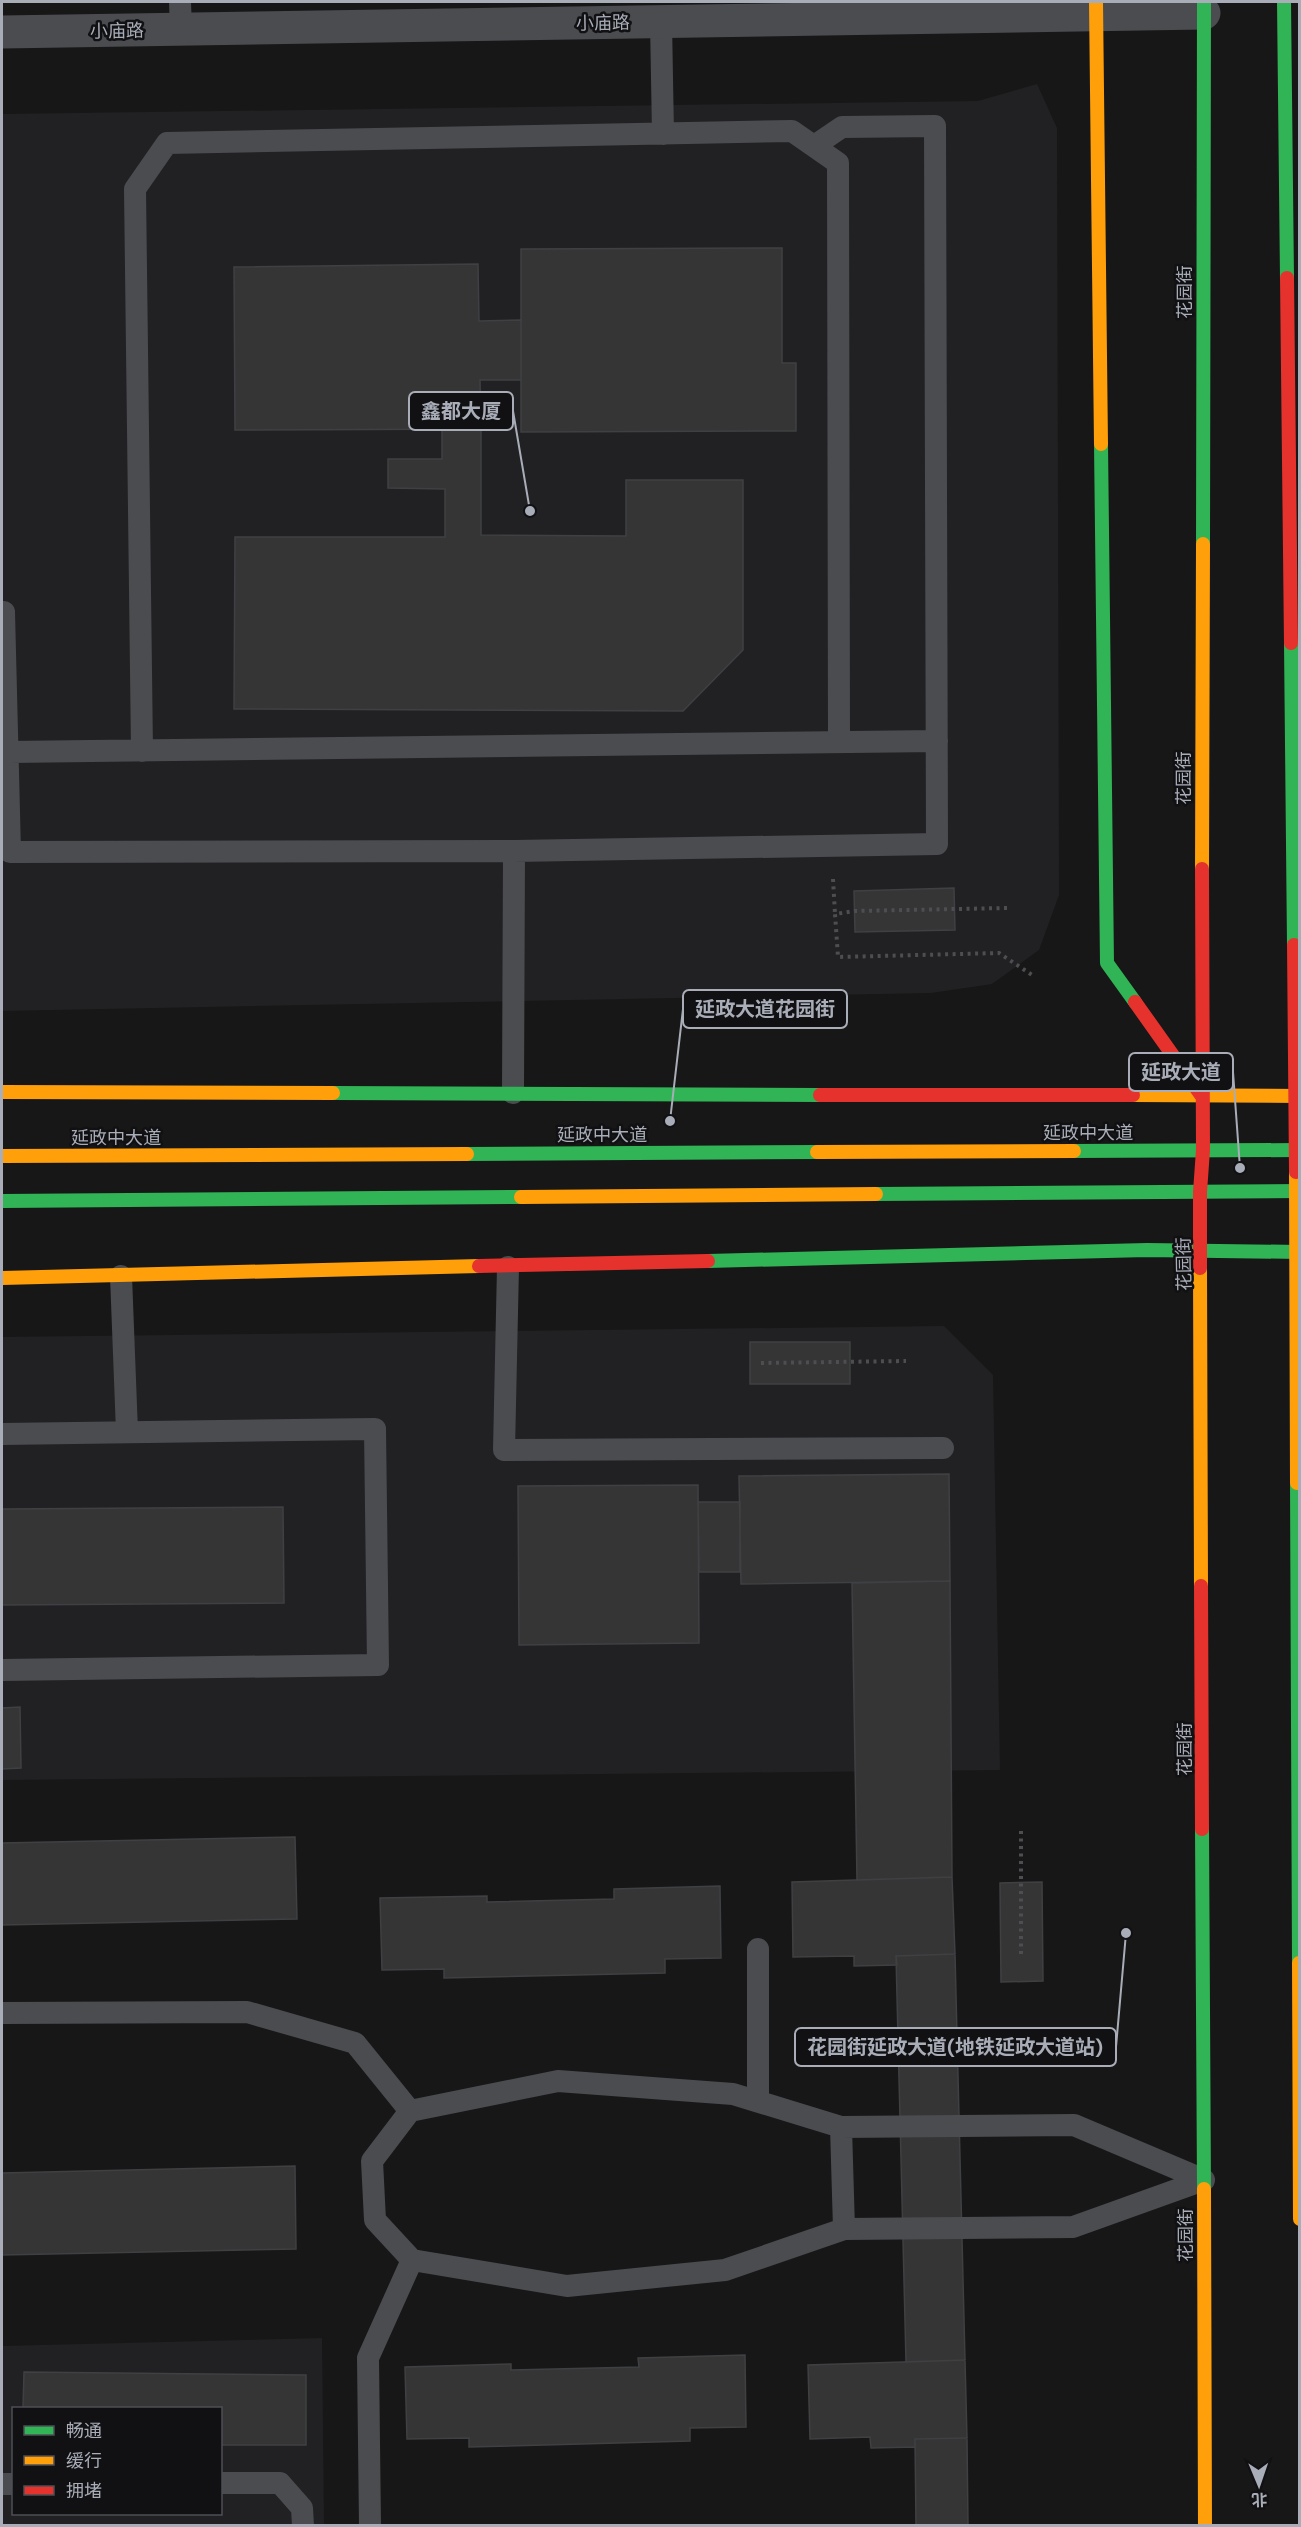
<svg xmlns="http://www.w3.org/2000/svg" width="1301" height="2527" font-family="'DM Sans','Noto Sans SC',sans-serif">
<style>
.built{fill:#212123;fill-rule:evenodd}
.building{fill:#353536;stroke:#3f4043;stroke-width:1.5}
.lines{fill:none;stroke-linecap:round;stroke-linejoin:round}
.path{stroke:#4d4e52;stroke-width:4;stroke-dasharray:3 4.5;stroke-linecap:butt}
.lane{stroke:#4b4c50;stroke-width:22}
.street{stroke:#4b4c50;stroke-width:33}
.fast{stroke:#30b455;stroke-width:14}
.slow{stroke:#ff9f0a;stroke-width:14}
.jam{stroke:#e5322d;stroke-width:14}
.labels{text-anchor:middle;stroke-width:5;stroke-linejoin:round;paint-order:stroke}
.street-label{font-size:18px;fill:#a8adb8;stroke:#111113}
.leader{fill:none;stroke:#a8adb8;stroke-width:2}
.callout-dot{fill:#a8adb8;stroke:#111113;stroke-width:2}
.callout{fill:#111113;stroke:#a8adb8;stroke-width:2}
.callout-label{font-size:20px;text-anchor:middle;font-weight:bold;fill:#a8adb8}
</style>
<rect width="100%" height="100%" fill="#171717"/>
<path class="built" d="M1037,84L1057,128L1059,895L1039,950L992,984L931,993L2,1011V114L978,101Z
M944,1326L993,1375L1000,1770L2,1780V1337Z
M322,2338L324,2525H2V2346ZM14,2408H220V2514H14Z"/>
<path class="building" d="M782,248V363H796V431L521,432V249Z
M478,264L479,321L521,320V380H480L481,429L235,430L234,267Z
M442,429H481V535L626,536V480H743V650L683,711L234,709L235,537H445V489L388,488V459H442Z
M954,888L955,930L855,932L854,891Z
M750,1342H850V1384H750Z
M949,1474L950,1581L741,1584L739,1476Z
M698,1485L699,1643L519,1645L518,1486Z
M698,1502H740V1572H699Z
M283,1507L284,1603L2,1605V1509Z
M950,1581L952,1877L857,1880L852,1583Z
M20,1707L21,1768L2,1769V1708Z
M295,1837L297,1919L2,1925V1843Z
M952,1877L955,1954L896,1956L897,1965L854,1966V1956L793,1957L792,1882Z
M1042,1882L1043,1981L1001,1982L1000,1883Z
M720,1886L721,1958L665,1959V1973L444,1978V1969L382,1970L380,1898L487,1896V1902L614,1899V1889Z
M955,1954L965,2360L906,2362L896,1956Z
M295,2166L296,2249L2,2255V2173Z
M745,2355L746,2427L690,2428V2441L469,2447V2438L407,2439L405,2367L511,2364V2370L639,2367L638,2358Z
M965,2360L967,2438L915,2439V2447L871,2448L870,2437L810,2439L808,2365Z
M24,2372L306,2375V2445H220V2408H23Z
M967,2438L968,2526H916L915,2439Z"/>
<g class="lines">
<path class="path" d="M833,879L835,914
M1007,908L855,911L835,914L838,957L999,953L1032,975
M761,1363L906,1361
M1021,1831V1957"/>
<path class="lane" d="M180,2L181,30
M661,22L663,134
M4,612L10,852L514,851L937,844L935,126L842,127L814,146
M142,751L135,189L167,143L792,131L838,163L839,742
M9,752L937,741
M513,1093L514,851
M508,1267L504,1450L943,1448
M121,1276L127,1432
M2,1434L375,1429L378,1665L2,1670
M758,1949V2101
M2,2013L247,2012L355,2043L410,2111
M841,2127L1074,2125L1204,2180
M844,2229L841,2127L733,2094L558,2081L410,2111L372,2161L375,2220L412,2260L567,2286L725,2270L844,2229L1073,2227L1204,2180
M220,2483H280L302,2508L303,2526
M2,2484H14
M370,2526L368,2358L412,2260"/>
<path class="street" d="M2,32L1204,13"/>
<path class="fast" d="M1284,2L1287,278
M1101,444L1107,963L1135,1002
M1203,544L1204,2
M1291,643L1294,945
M333,1093L820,1095
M1074,1151L1300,1150
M467,1154L817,1152
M876,1194L1300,1191
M2,1201L521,1197
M708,1261L1147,1250L1300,1252
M1297,1483L1299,1963
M1202,1829L1204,2189"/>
<path class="slow" d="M1096,2L1101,444
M1202,869L1203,544
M2,1092L333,1093
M1133,1095L1300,1096
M817,1152L1074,1151
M2,1156L467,1154
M1296,1172L1297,1483
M521,1197L876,1194
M1200,1268L1201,1586
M2,1278L479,1266
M1299,1963L1300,2219
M1204,2189L1205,2526"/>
<path class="jam" d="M1287,278L1291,643
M1294,945L1296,1172
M1135,1002L1201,1095
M820,1095H1133
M479,1266L708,1261
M1200,1268V1192L1203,1150L1202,869
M1201,1586L1202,1829"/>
</g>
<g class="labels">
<g class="street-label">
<text transform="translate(603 23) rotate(-1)" y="6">小庙路</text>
<text transform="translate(117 31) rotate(-1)" y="6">小庙路</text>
<text transform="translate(1185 292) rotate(-90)" y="6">花园街</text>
<text transform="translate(1184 778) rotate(-90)" y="6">花园街</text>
<text x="1088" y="1139">延政中大道</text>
<text x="602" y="1141">延政中大道</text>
<text x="116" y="1144">延政中大道</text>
<text transform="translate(1184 1264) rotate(-91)" y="6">花园街</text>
<text transform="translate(1185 1749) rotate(-90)" y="6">花园街</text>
<text transform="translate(1186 2235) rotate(-90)" y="6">花园街</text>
</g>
</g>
<path class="leader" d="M530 511L513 411M670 1121L683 1009M1240 1168L1233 1072M1126 1933L1116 2047"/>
<g class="callout-dot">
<circle cx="530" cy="511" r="6"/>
<circle cx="670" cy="1121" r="6"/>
<circle cx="1240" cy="1168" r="6"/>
<circle cx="1126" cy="1933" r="6"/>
</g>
<g class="callout">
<rect x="409" y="392" width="104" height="38" rx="6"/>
<rect x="683" y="990" width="164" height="38" rx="6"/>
<rect x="1129" y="1053" width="104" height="38" rx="6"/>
<rect x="795" y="2028" width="321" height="38" rx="6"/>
</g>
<g class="callout-label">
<text x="461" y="418">鑫都大厦</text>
<text x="765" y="1016">延政大道花园街</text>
<text x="1181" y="1079">延政大道</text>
<text x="955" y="2054">花园街延政大道(地铁延政大道站)</text>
</g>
<rect width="1301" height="2527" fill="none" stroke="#a8adb8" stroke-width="6"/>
<rect x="12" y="2407" width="210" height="108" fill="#111113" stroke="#4d4f55" stroke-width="1.5"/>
<rect x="24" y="2426" width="30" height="9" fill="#30b455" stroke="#4d4f55" stroke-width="1.5"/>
<text x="66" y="2437" font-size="18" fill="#a8adb8">畅通</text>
<rect x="24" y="2456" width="30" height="9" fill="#ff9f0a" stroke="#4d4f55" stroke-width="1.5"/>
<text x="66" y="2467" font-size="18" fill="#a8adb8">缓行</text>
<rect x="24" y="2486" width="30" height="9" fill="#e5322d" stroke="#4d4f55" stroke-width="1.5"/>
<text x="66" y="2497" font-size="18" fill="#a8adb8">拥堵</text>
<g transform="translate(1259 2485) rotate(178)" stroke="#111113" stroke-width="4.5" paint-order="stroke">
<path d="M0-4.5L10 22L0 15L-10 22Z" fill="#a8adb8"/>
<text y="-9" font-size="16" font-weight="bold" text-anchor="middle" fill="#a8adb8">北</text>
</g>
</svg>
